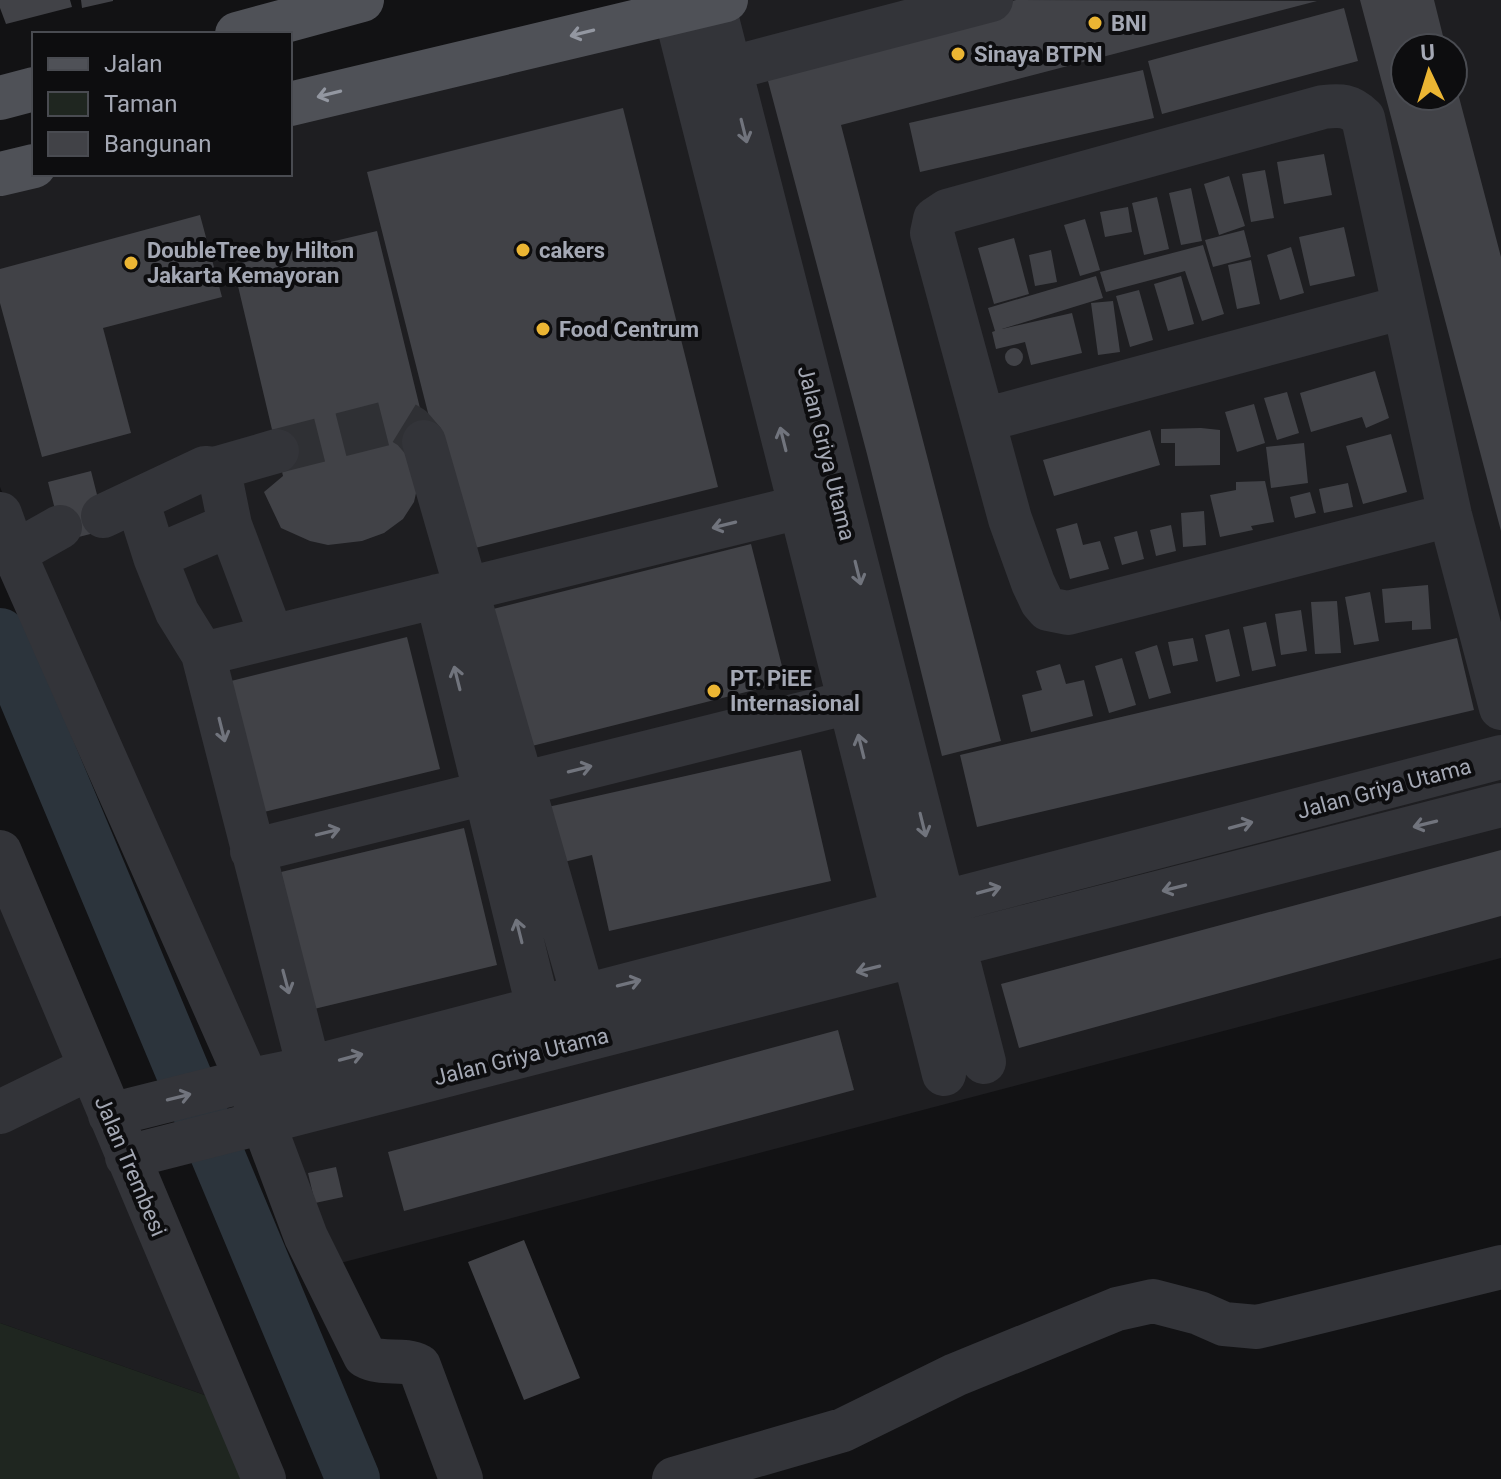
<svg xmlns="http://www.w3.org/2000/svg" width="1501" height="1479" font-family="Roboto,sans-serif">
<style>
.built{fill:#1e1e21;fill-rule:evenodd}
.green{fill:#1f2620}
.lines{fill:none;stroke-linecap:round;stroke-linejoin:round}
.river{stroke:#2c343c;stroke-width:54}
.building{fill:#414247}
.minor-tunnel{stroke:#2f3034;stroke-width:44;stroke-dasharray:44 22;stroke-linecap:butt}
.minor{stroke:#333439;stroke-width:44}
.major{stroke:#4f5157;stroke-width:44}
.oneway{stroke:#9397a1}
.oneway2{stroke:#71747d}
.poi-dot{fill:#ebb533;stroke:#0d0d0f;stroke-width:3}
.labels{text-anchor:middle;stroke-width:8;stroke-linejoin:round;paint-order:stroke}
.poi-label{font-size:22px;font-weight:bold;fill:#a4a8b4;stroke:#0d0d0f;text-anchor:start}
.street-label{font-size:22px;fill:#a4a8b4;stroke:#0d0d0f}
</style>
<rect width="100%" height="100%" fill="#121214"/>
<path class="built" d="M727,0H1501V958L306,1272L212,997L0,487V174H290V104ZM1405,48H1453V96H1405Z
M0,845L233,1405L0,1323Z"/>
<path class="green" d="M0,1323L233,1405L264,1479H0Z"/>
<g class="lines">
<path class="river" d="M0,635L353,1479"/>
</g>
<path class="building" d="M0,0H70L72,7L6,24L0,8Z
M81,0H113V1L82,8Z
M1016,0L1317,1L841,125L1001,741L942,756L867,454L764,66Z
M1360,0H1434L1446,48H1405V96H1453L1454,78L1501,257V531Z
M1344,8L1358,61L1162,114L1148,61Z
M1143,70L1154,118L920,172L909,123Z
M623,108L718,487L463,551L367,172Z
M1324,154L1332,195L1284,204L1277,162Z
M1265,170L1274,218L1251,222L1242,174Z
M1229,176L1245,226L1219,235L1204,184Z
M1191,188L1202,241L1181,245L1169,193Z
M1157,197L1169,249L1144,255L1132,203Z
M1128,207L1132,232L1105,237L1100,212Z
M200,215L222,297L103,328L131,433L42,457L0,303V269Z
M1085,219L1100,270L1080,276L1064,225Z
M1344,227L1355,276L1310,286L1299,237Z
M1244,230L1251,257L1213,267L1205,240Z
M377,231L428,441L414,502L403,519L384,533L362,541L328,545L310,541L281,528L264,492L283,476L233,265Z
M1014,238L1029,294L994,304L978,248Z
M1203,245L1224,314L1202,321L1185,271L1106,292L1100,272Z
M1291,247L1304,293L1280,300L1267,255Z
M1051,250L1057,282L1035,286L1029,255Z
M1251,260L1260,304L1237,309L1228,265Z
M1096,276L1103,298L1002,329L1072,313L1082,353L1031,365L1025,342L996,349L992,332L995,331L988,308Z
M1181,276L1194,324L1168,331L1154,284Z
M1139,290L1153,340L1130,347L1116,296Z
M1113,301L1120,352L1098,355L1091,303Z
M1005 357a9 9 0 1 1 18 0a9 9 0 1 1-18 0Z
M1375,371L1389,418L1366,428L1362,417L1311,432L1300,393Z
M1287,392L1299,433L1277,440L1264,398Z
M1254,404L1265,443L1237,452L1225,412Z
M1201,428L1220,430V465L1175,466V443H1161V429Z
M1150,430L1160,465L1054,496L1043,460Z
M1391,434L1407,492L1363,504L1346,446Z
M1304,443L1308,483L1271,488L1266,447Z
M91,471L106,530L63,541L48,482Z
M1265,481L1274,522L1251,526L1253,530L1220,537L1210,495L1236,490V482Z
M1348,483L1353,507L1324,513L1319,489Z
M1310,492L1316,513L1295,518L1290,497Z
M1204,511L1206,545L1183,547L1181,513Z
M1077,523L1083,545L1100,541L1109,569L1070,579L1056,529Z
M1171,525L1176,551L1156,556L1150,530Z
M1137,531L1144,559L1122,565L1114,537Z
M751,544L786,682L524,748L489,610Z
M1428,585L1431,629L1412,630V621L1385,623L1382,589Z
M1370,592L1379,641L1354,645L1345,597Z
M1337,601L1341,653L1315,654L1311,602Z
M1301,610L1307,651L1281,655L1275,614Z
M1266,622L1276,666L1252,671L1243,627Z
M1229,629L1240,676L1216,682L1205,635Z
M407,637L440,769L264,812L231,681Z
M1193,638L1198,661L1173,666L1168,642Z
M1457,638L1474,710L977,827L960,755Z
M1157,645L1171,693L1149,699L1135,652Z
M1122,658L1136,705L1109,713L1095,666Z
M1060,664L1066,684L1084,680L1093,716L1031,732L1022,695L1042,690L1036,671Z
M801,750L831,881L609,931L592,855L552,865L539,809Z
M464,828L497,965L314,1009L281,872Z
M1501,850V916L1019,1048L1001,984Z
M838,1030L854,1090L404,1211L388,1152Z
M336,1167L343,1197L315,1203L308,1173Z
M524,1240L580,1378L524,1400L468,1262Z"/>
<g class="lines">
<path class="minor-tunnel" d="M277,451L399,420L412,428L424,442"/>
<path class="minor" d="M713,3L984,1062
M675,11L944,1074
M728,69L991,0
M984,420L1404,307
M424,442L583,995
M215,469L277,451
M137,500L155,557L177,612L203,654L309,1068
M0,514L14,553L248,1082L306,1237L365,1356C383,1366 402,1357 419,1366L461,1479
M1450,515L1068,613L1048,609L1042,602L1033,583L1010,519L932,233L935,219L947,211L1323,107C1341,105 1350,105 1363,118L1450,515L1501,708
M103,516L205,468L215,469L220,476L230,525L272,637
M14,553L60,527
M155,557L230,525
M437,596L538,1007
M203,654L800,507
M252,851L850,702
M0,852L264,1479
M0,1112L90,1068
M110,1115L233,1084L309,1068L1501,757
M127,1157L1501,805
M674,1479L843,1430L955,1375L1117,1309L1153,1301L1199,1313L1224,1324L1257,1327L1501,1267"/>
<path class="major" d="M237,34L362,0
M0,98L34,89
M290,104L726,0
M0,174L34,166"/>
</g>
<defs><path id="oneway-shaft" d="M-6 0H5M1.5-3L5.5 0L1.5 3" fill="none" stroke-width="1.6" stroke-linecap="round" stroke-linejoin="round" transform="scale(2)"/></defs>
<g class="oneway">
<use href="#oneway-shaft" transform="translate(582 33) rotate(166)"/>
<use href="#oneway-shaft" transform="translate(329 94) rotate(166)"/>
</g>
<g class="oneway2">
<use href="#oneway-shaft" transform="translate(744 131) rotate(76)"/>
<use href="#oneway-shaft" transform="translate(783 439) rotate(-104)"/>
<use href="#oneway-shaft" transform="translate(724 525) rotate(166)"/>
<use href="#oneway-shaft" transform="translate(858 573) rotate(76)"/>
<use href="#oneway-shaft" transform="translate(457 678) rotate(-104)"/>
<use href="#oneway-shaft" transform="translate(222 730) rotate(76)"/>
<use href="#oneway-shaft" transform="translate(861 746) rotate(-104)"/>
<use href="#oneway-shaft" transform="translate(580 769) rotate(-14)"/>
<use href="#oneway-shaft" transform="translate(1425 824) rotate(166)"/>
<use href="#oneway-shaft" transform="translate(923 825) rotate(76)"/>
<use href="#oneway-shaft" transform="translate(1241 825) rotate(-15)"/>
<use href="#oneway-shaft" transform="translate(328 832) rotate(-14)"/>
<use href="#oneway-shaft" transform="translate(1174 888) rotate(166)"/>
<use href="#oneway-shaft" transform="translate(989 890) rotate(-15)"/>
<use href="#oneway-shaft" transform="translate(519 931) rotate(-104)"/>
<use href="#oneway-shaft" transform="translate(868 969) rotate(166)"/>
<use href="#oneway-shaft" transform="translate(286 982) rotate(75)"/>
<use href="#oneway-shaft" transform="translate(629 983) rotate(-14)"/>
<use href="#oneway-shaft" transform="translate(351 1057) rotate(-15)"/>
<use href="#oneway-shaft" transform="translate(179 1097) rotate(-14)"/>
</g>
<g class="poi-dot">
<circle cx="1095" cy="23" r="8"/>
<circle cx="958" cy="54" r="8"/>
<circle cx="523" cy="250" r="8"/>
<circle cx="131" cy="263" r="8"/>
<circle cx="543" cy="329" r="8"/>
<circle cx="714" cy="691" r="8"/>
</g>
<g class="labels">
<g class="poi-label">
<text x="1111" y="31">BNI</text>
<text x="974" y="62">Sinaya BTPN</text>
<text x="147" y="258">DoubleTree by Hilton<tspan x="147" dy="25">Jakarta Kemayoran</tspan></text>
<text x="539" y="258">cakers</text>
<text x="559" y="337">Food Centrum</text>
<text x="730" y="686">PT. PiEE<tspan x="730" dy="25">Internasional</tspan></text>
</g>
<g class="street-label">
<text transform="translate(827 453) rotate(76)" y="8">Jalan Griya Utama</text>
<text transform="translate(1384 788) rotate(-15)" y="8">Jalan Griya Utama</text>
<text transform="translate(521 1056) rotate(-14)" y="8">Jalan Griya Utama</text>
<text transform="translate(131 1166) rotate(67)" y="8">Jalan Trembesi</text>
</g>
</g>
<rect x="32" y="32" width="260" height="144" fill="#0d0d0f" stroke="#494b51" stroke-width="2"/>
<rect x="48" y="58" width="40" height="12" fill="#4f5157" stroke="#494b51" stroke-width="2"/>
<text x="104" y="72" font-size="24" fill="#a4a8b4">Jalan</text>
<rect x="48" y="92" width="40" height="24" fill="#1f2620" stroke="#494b51" stroke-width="2"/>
<text x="104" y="112" font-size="24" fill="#a4a8b4">Taman</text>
<rect x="48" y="132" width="40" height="24" fill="#414247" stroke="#494b51" stroke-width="2"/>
<text x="104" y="152" font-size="24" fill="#a4a8b4">Bangunan</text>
<g transform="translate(1429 72) rotate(356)"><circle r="38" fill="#0d0d0f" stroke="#494b51" stroke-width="2"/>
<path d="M0-6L14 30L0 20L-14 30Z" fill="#ebb533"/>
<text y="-12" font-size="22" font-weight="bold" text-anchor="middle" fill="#a4a8b4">U</text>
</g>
</svg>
